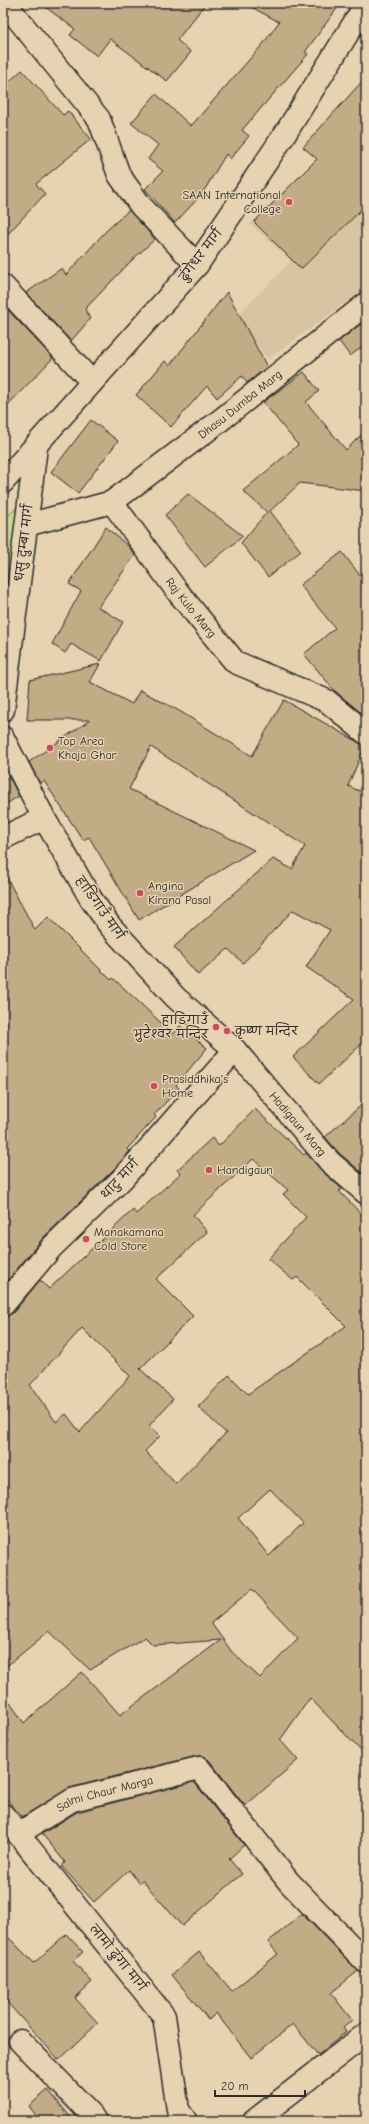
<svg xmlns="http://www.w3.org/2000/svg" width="369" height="2124" font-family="'Comic Neue','Playpen Sans Deva',sans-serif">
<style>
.built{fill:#d8c4a2}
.green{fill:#c4dd94;stroke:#788460}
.building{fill:#c2ac86;stroke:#2b2b2b;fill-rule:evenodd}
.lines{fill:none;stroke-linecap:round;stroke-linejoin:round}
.minor-casing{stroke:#2b2b2b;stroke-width:25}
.major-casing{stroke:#2b2b2b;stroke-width:25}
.minor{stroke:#e7d2b1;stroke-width:22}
.major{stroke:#e7d2b1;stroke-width:22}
.poi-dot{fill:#d1495b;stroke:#e7d2b1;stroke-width:1.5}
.labels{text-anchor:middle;stroke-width:3;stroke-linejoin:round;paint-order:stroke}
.poi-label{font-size:12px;fill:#2b2b2b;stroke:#e7d2b1;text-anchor:start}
.street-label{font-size:12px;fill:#2b2b2b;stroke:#e7d2b1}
</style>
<rect width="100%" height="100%" fill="#e7d2b1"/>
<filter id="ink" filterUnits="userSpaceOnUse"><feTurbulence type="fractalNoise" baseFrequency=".025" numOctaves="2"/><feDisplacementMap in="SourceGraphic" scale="8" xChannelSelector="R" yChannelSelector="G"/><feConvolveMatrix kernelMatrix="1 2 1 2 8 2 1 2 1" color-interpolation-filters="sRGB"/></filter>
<g filter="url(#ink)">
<path class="built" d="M316,160L366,211V288L268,359L234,319L291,261L250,224Z"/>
<path class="green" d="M20,505L3,606V520Z"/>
<path class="building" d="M40,3H206L177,40L191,52L167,81L110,39L97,56L70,35L75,29Z
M244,3H341L305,52L308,54L242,130L249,136L230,159L226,154L202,194L175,223L145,189L163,171L148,159L158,145L131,123L156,94L191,126L263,44L279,22Z
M22,70L63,115L68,111L91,139L36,184L45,194L3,239V87Z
M366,77V205L301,269L254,222L317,159L303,147Z
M129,210L155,239L131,261L85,309L90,319L71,341L26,293L62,268L66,275L105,232Z
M227,292L267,367L247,383L242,376L217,398L207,386L171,427L136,395L165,361L170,365Z
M5,307L53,358L3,410V309Z
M366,320V344L350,356L339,341Z
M304,372L319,391L306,402L346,450L366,430V491L300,483L270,511L301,551L268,577L241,543L267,512L243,491L298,445L263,402Z
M91,420L118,441L78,493L51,472Z
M188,494L243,536L205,567L165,515Z
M106,527L129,547L135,555L98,607L123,622L101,661L71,644L65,653L52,644L81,591L69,584Z
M342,552L366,583V717L335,691L304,654L335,628L300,585Z
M100,664L90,682L132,704L140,690L181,712L252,756L284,700L365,746L348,786L366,794V1040L319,1084L293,1057L354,999L306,967L330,930L293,910L243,963L228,949L198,975L174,947L273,859L292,869L305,846L151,747L129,789L254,850L139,920L89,837L83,840L44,781L40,784L29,762L90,720H27L30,680Z
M9,777L19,796L3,806V781Z
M3,871L35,930L48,917L111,980L113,978L173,1034L180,1026L207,1048L176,1085L179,1088L154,1115L156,1117L127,1149L130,1151L113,1170L43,1238L3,1286Z
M366,1101V1176L339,1153L325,1137Z
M255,1109L304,1155L306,1153L322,1171L342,1189L339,1191L366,1219V1756L310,1698L280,1740L298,1760L245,1806L209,1760L203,1756H196L69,1788L22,1817L3,1795V1693L24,1723L82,1672L120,1715L221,1640L153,1645L145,1637L90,1670L49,1631L3,1669V1317L13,1313L40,1280L49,1289L133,1210L136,1214L181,1173L177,1170L212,1138L219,1146ZM253,1159L288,1190L283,1194L306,1217L268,1259L293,1280L297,1277L346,1326L248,1394L229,1375L198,1407L226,1433L176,1484L145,1451L160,1436L149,1426L173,1399L140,1369L193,1316L156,1279L207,1232L193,1215ZM82,1328L130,1376L80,1432L66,1414L56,1422L30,1385ZM270,1489L303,1523L269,1556L238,1518ZM252,1589L298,1638L260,1678L232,1652L211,1623Z
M194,1782L244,1845L229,1859L242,1874L182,1926L142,1880L139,1883L129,1870L94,1902L62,1867L65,1862L42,1834L77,1812Z
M302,1914L358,1971L331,1993L352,2020L343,2028L346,2032L318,2055L293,2024L251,2058L216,2013L209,2020L172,1975L199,1952L232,1991L278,1954L268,1942Z
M3,1932L34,1963L66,1934L83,1952L73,1961L92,1982L75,1998L98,2023L59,2060L3,1998Z
M48,2090L74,2121H40L29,2106Z"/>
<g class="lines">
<defs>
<g id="minor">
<path d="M5,3L99,119L119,175L141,206L197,265"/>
<path d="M3,286L92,382"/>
<path d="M3,482L197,265L285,134L366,4"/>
<path id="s1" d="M112,502L217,423L366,304"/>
<path id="s2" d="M27,525L112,502L177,591L235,662L327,701L366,733"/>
<path d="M3,710L36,447"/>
<path d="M3,838L44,818"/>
<path id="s3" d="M235,1050L330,1162L366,1193"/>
<path d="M3,1815L164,2016L178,2110L186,2121"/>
<path id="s4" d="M18,1834L72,1800L199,1768L289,1882L366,1962"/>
<path d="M20,2041L90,2113L95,2121"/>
<path d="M254,2121L366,2034"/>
</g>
<path id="major" d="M3,738L44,818L91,899L110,926L175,997L235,1050L123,1178L52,1247L3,1305"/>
</defs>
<use href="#minor" class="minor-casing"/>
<use href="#major" class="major-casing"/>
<use href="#minor" class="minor"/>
<use href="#major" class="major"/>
</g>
</g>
<g class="poi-dot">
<circle cx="289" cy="202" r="4"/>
<circle cx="50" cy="748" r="4"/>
<circle cx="140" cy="893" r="4"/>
<circle cx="216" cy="1027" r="4"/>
<circle cx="227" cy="1031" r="4"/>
<circle cx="154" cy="1086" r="4"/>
<circle cx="209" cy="1170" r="4"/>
<circle cx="86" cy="1239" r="4"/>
</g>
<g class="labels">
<g class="poi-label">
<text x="281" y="199" text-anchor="end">SAAN International<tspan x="281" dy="14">College</tspan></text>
<text x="58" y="745">Top Area<tspan x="58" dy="14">Khaja Ghar</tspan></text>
<text x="148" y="890">Angina<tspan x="148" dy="14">Kirana Pasal</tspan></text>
<text x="208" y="1024" text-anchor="end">हाडिगाउँ<tspan x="208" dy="14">भुटेश्वर मन्दिर</tspan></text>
<text x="235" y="1035">कृष्ण मन्दिर</text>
<text x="162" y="1083">Prasiddhika's<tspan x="162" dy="14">Home</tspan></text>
<text x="217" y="1174">Handigaun</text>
<text x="94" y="1236">Manakamana<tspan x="94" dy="14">Cold Store</tspan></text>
</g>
<g class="street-label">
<text transform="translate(201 255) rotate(-53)" y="4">ढुंगेधर मार्ग</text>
<text dy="4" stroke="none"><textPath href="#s1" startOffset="161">Dhasu Dumba Marg</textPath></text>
<text transform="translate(24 543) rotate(-83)" y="4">धसु दुम्बा मार्ग</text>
<text dy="4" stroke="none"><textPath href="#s2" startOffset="220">Raj Kulo Marg</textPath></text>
<text transform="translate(100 908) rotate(55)" y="4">हाडिगाउँ मार्ग</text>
<text dy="4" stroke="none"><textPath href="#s3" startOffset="97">Hadigaun Marg</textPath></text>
<text transform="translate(120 1179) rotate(-47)" y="4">थाटु मार्ग</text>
<text dy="4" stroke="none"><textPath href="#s4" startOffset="97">Salmi Chaur Marga</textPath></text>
<text transform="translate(118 1958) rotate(51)" y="4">लामो ढुंगा मार्ग</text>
</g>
</g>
<rect width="369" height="2124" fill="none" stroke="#e7d2b1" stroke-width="16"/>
<rect x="8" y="8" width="353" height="2108" fill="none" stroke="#2b2b2b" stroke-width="1.5" filter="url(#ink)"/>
<path d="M215 2090v6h90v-6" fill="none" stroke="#2b2b2b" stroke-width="2"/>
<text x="221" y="2090" font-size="12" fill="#2b2b2b" stroke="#e7d2b1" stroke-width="3" paint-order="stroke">20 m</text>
</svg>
